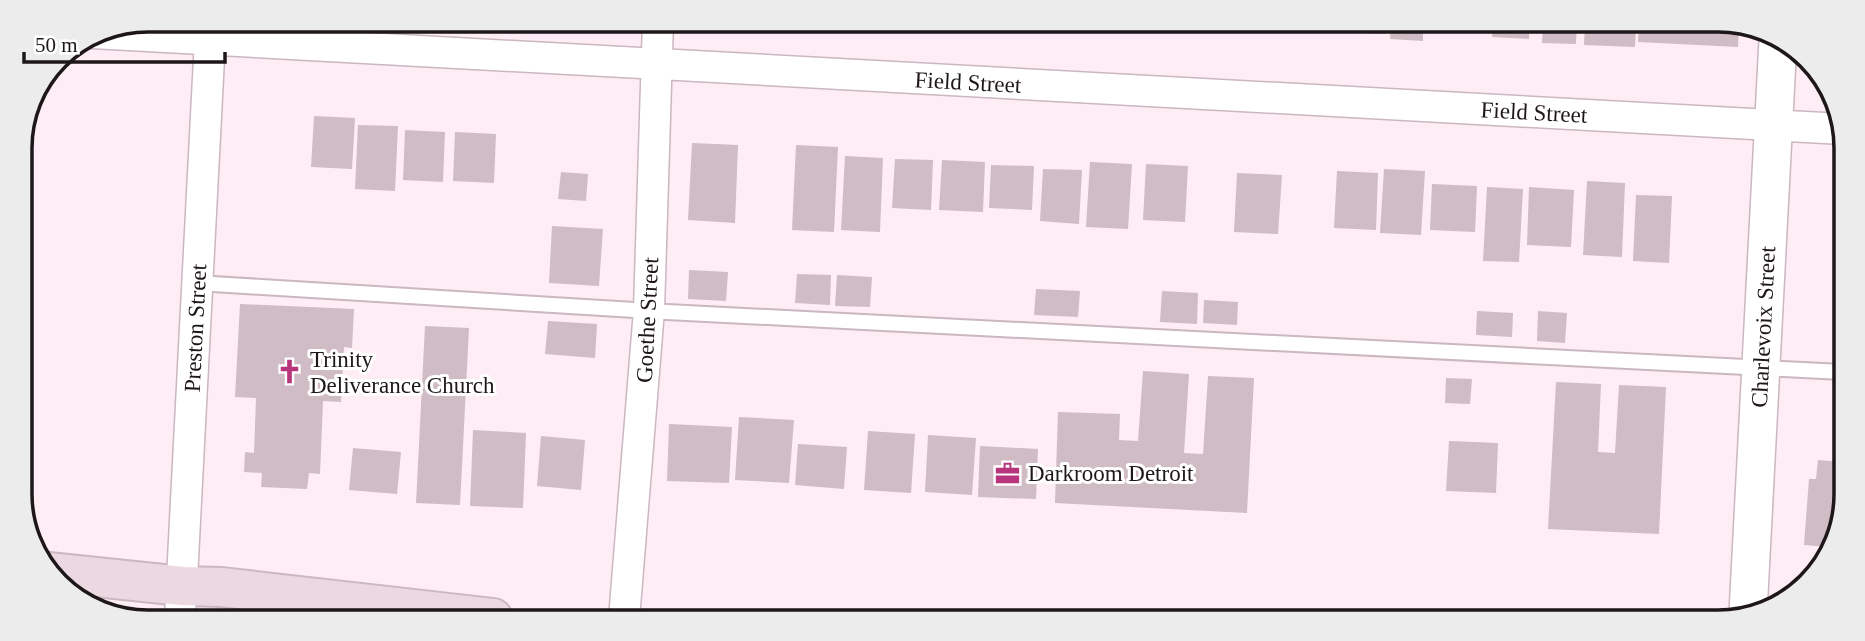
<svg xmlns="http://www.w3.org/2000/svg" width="1865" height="641" font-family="'Times New Roman',serif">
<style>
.building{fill:#cfbcc4}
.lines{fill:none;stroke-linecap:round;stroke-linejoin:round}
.service-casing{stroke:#cbb7bf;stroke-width:18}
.minor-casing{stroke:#cbb7bf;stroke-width:33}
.tertiary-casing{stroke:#cbb7bf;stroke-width:40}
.secondary-casing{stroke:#cbb7bf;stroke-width:42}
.service{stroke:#fff;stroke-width:14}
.minor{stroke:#fff;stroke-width:30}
.tertiary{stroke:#fff;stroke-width:37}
.secondary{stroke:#ecd8e1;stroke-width:38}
.labels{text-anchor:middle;stroke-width:6;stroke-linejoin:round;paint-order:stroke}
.street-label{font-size:23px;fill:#1e171a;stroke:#fff}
.poi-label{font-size:23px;fill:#1e171a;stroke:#fff;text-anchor:start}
.rim{fill:none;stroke:#1e171a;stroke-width:3.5}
</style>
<rect width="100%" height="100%" fill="#feedf4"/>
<path class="building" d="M1242,22H1275V30L1242,28Z
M1341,23H1386L1385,34L1341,32Z
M1391,23H1423V41L1390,39Z
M1493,23H1530L1529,39L1492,37Z
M1543,23H1577L1576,44L1542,43Z
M1585,23H1636L1635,47L1584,45Z
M1639,23L1739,24L1738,47L1638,42Z
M314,116L355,118L352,169L311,167Z
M358,125L398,126L395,191L355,189Z
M405,130L445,132L443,182L403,180Z
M455,132L496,134L494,183L453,181Z
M692,143L738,145L735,223L688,220Z
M796,145L838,147L834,232L792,230Z
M845,156L883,158L880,232L841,230Z
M895,159L933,160L931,210L892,208Z
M942,160L985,162L983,212L939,210Z
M1090,162L1132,164L1128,229L1086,227Z
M1146,164L1188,166L1185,222L1143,220Z
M991,165L1034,166L1032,210L989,208Z
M1043,169L1082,170L1079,224L1040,221Z
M1384,169L1425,171L1421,235L1380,233Z
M1337,171L1378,173L1376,230L1334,228Z
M561,172L588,174L586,201L558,199Z
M1237,173L1282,175L1278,234L1234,232Z
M1587,181L1625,183L1622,257L1583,255Z
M1432,184L1477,186L1475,232L1430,230Z
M1487,187L1523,189L1519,262L1483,261Z
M1529,187L1574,190L1571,247L1527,245Z
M1636,195L1672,196L1669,263L1633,261Z
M552,226L603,229L599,286L549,283Z
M689,270L728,272L726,301L688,299Z
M797,274L831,275L830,305L795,303Z
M837,275L872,277L870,307L835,306Z
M1036,289L1080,291L1078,317L1034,315Z
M1162,291L1198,293L1197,324L1160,322Z
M1204,300L1238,302L1237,325L1203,323Z
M240,304L354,309L352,348L344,347L341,402L323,401L320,474L309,473L307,489L261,487L262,473L244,472L245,452L254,453L256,398L235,397Z
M1477,311L1513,313L1512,337L1476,335Z
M1538,311L1567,313L1565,343L1537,341Z
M548,321L597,324L595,358L545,354Z
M425,326L469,328L460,505L416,503Z
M1143,371L1189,374L1184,453L1203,454L1208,376L1254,378L1247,513L1055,503L1058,412L1120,414L1119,440L1138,441Z
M1446,378L1472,379L1470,404L1445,403Z
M1556,382L1601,384L1598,452L1615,453L1619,385L1666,387L1659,534L1548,529Z
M739,417L794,420L789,483L735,480Z
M669,424L732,427L729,483L667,481Z
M473,430L526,433L523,508L470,506Z
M868,431L915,434L911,493L864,490Z
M928,435L976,438L972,495L925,492Z
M541,436L585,440L581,490L537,486Z
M1449,441L1498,443L1496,493L1446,491Z
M798,444L847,447L844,489L795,485Z
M980,446L1038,449L1036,499L978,497Z
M353,448L401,452L397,494L349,490Z
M1818,460L1842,462L1841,527L1828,547L1804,545L1809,479H1816Z"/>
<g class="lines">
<defs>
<path id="service" d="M197,283L667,312L1842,372"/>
<path id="minor" d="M92,33L1843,129
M180,617L210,39
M624,619L649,310L658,21"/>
<path id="tertiary" d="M1748,613L1778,40"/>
<path id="secondary" d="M48,572L182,586L221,587L493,618"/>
</defs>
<use href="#service" class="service-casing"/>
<use href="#minor" class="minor-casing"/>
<use href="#tertiary" class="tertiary-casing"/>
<use href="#secondary" class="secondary-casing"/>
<use href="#service" class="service"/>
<use href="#minor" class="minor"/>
<use href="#tertiary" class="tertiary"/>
<use href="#secondary" class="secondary"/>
</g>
<defs>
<symbol id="church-bare" viewBox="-9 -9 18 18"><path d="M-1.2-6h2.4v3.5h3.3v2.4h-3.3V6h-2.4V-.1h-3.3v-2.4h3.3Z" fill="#b7357d" stroke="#fff" stroke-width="2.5" paint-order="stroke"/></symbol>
<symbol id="office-bare" viewBox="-9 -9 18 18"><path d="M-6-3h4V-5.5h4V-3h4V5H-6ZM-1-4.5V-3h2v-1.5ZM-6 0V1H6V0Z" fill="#b7357d" stroke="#fff" stroke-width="2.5" paint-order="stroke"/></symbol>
</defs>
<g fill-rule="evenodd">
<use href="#church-bare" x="272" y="354" width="35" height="35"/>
<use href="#office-bare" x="990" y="456" width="35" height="35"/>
</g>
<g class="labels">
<g class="street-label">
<text transform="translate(968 82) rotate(3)" y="8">Field Street</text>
<text transform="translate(1534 112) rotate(3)" y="8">Field Street</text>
<text transform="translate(647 320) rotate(-87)" y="8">Goethe Street</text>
<text transform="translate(1763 327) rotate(-87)" y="8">Charlevoix Street</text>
<text transform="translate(195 328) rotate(-87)" y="8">Preston Street</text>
</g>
<g class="poi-label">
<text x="310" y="367">Trinity<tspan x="310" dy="26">Deliverance Church</tspan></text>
<text x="1028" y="481">Darkroom Detroit</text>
</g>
</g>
<path d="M0 0H1865V641H0ZM148 32H1718A116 116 0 0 1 1834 148V494A116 116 0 0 1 1718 610H148A116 116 0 0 1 32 494V148A116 116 0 0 1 148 32Z" fill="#edeced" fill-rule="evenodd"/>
<path class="rim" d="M148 32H1718A116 116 0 0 1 1834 148V494A116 116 0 0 1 1718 610H148A116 116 0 0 1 32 494V148A116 116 0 0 1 148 32Z"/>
<path d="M24 52v10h201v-10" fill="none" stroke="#1e171a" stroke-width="3.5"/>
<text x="35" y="52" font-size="21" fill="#1e171a" stroke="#ffffff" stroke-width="5" paint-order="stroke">50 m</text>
</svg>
